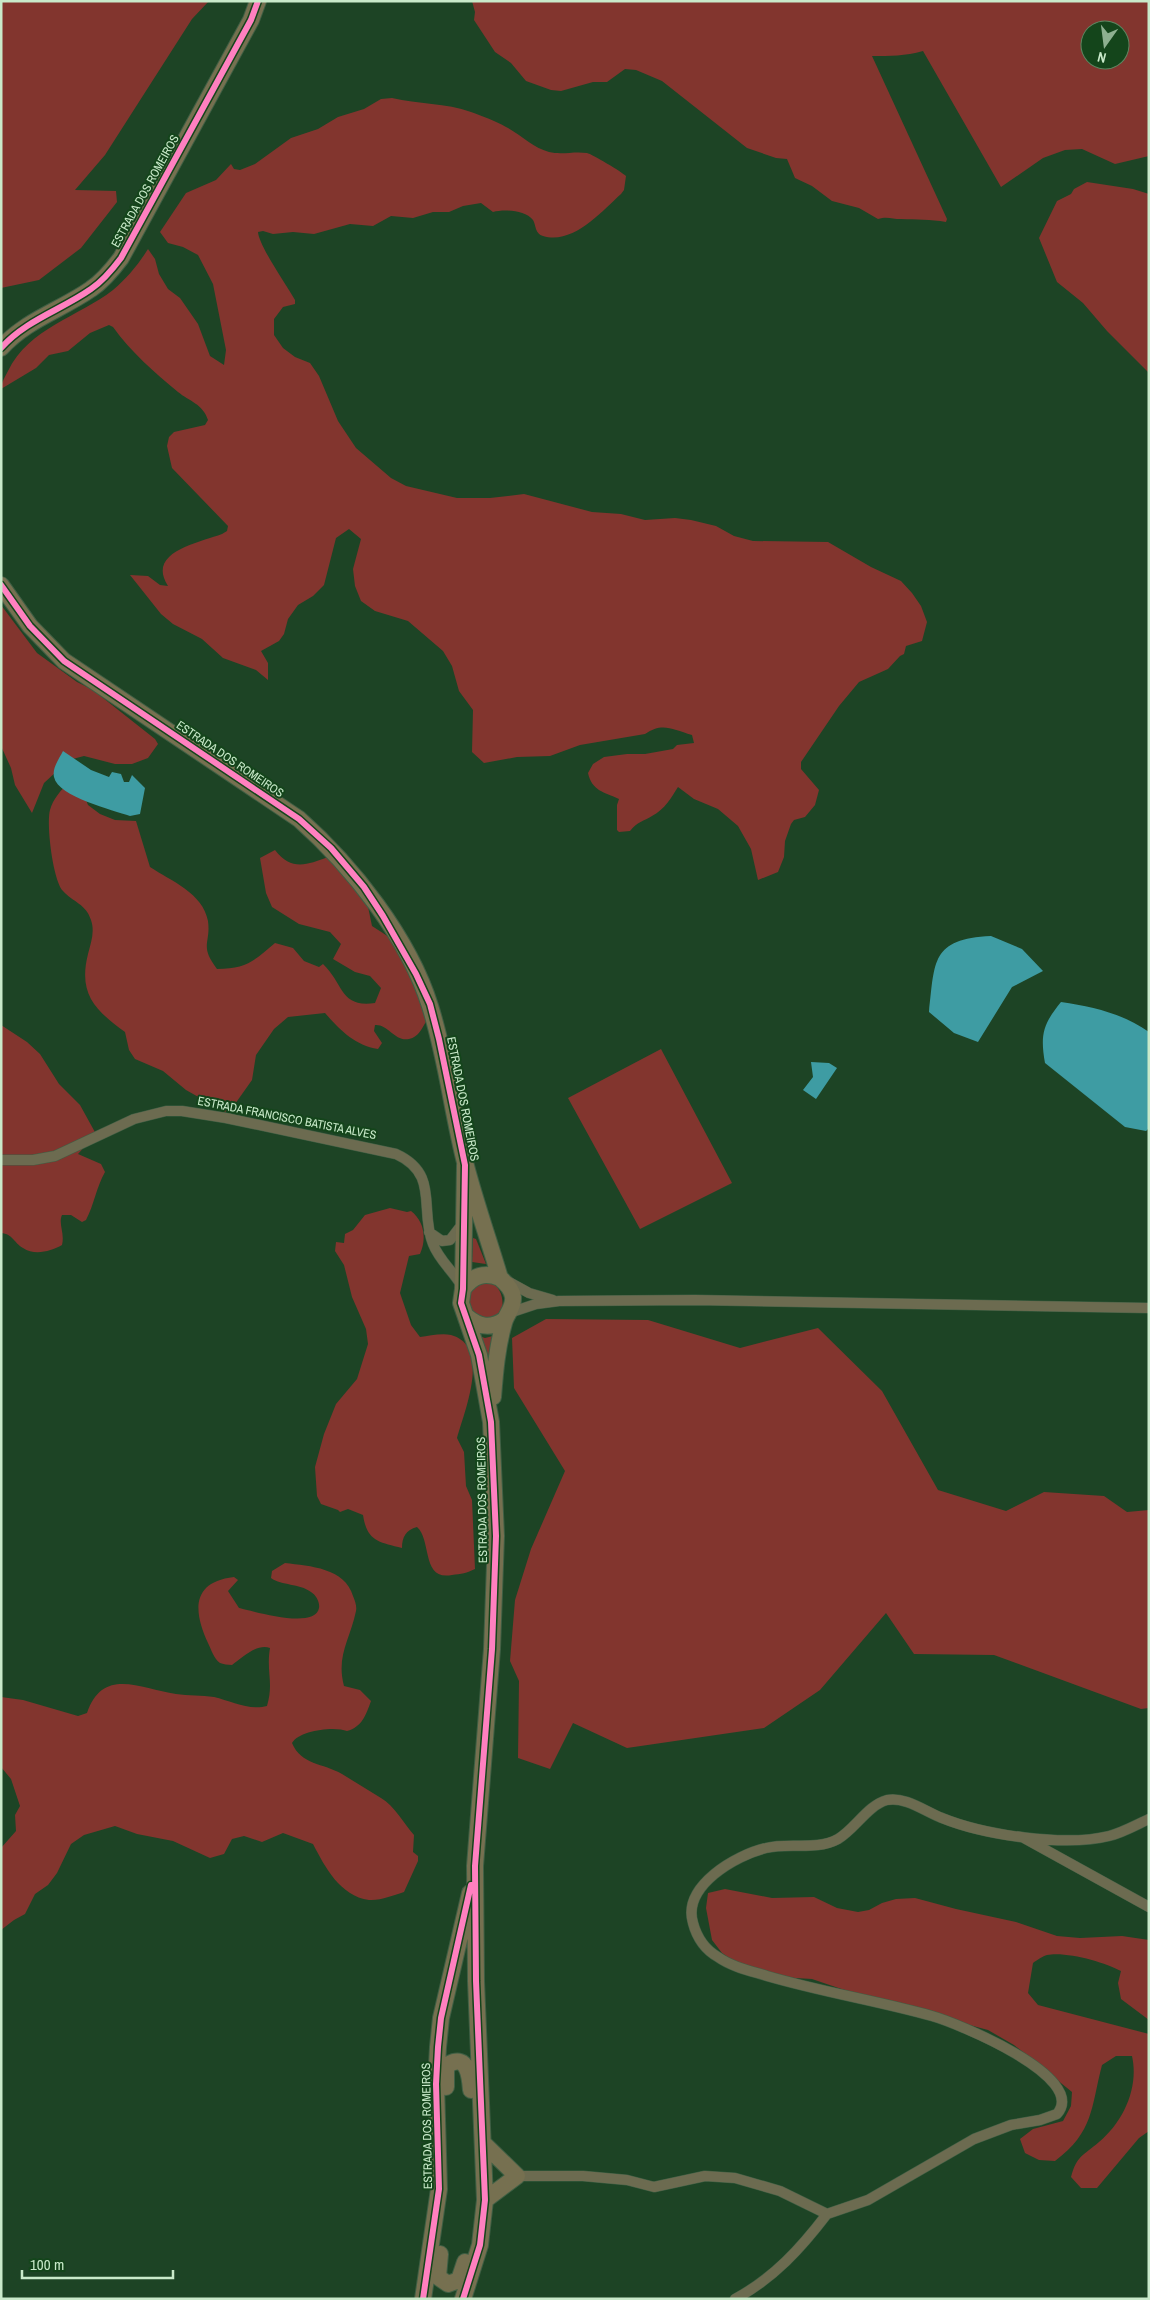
<svg xmlns="http://www.w3.org/2000/svg" width="1150" height="2300" font-family="'Archivo Narrow',sans-serif">
<style>
.green{fill:#82352e;fill-rule:evenodd}
.water{fill:#3e9ca3}
.lines{fill:none;stroke-linecap:round;stroke-linejoin:round}
.street-casing{stroke:#3f5f44;stroke-width:11}
.primary-casing{stroke:#3f5f44;stroke-width:18}
.street{stroke:#6c6b50;stroke-width:10}
.primary{stroke:#767050;stroke-width:16}
.cycleway-casing{stroke:#14451b;stroke-width:9}
.cycleway{stroke:#ff80c0;stroke-width:6}
.labels{text-anchor:middle;stroke-width:4;stroke-linejoin:round;paint-order:stroke}
.street-label{font-size:12px;fill:#c9eaca;stroke:#14451b}
</style>
<rect width="100%" height="100%" fill="#1d4425"/>
<path class="green" d="M1,1H209L192,19L105,155L75,190L116,191L117,202L81,248L39,280L1,288Z
M472,1H1149V156L1115,164L1082,149L1065,150L1043,158L1001,187L923,51C905,56 890,56 872,56L947,219L946,222C930,219 917,220 901,219C892,219 887,216 878,219L859,208L832,201L812,186L795,178L787,159L776,158L747,148L662,81L636,70L625,69L607,82H593L561,91L551,90L526,81L511,63L495,52L474,20L475,12ZM1090,30H1120V60H1090Z
M392,98C418,104 446,103 471,112C482,116 496,121 506,127C521,135 533,148 549,152C562,155 574,151 587,153C592,154 622,172 626,176L624,190L621,194C601,212 573,245 543,236C535,234 536,225 533,220C525,210 504,209 493,212L481,203L463,206L449,212H433L413,218L391,216L373,226L350,224L314,234L293,232L273,234L263,231L258,232C259,246 286,284 295,300V304L283,307L274,319V335L283,348L295,357L310,363L319,376L338,421L356,448L391,478L406,486L457,498H490L524,494L592,512L621,514L645,520L675,518L691,520L716,526L734,536L753,541L828,542L871,567L901,581L912,593L921,606L927,622L922,641L906,646L904,654L900,656L888,669L859,682L839,706L801,762V769L819,790L815,805L805,817L794,820L791,824L785,841L784,857L778,872L758,880L751,849L738,826L718,809L694,799L678,787C671,798 665,809 652,816C644,821 637,822 630,831L619,832L617,830V805L619,799C604,792 592,791 588,773L593,764L604,757L627,754H645L673,749L677,745L694,743L692,735C672,729 662,722 645,734L580,745L550,756L517,757L484,763L472,752L473,710L459,691L452,666L443,651L408,621L375,611L361,601L355,586L353,569L361,539L349,529L336,538L324,585L313,596L298,605L288,619L284,634L279,641L261,651L268,663V680L256,670L223,658L202,639L173,624L161,614L130,575L148,576L160,585L168,586C146,552 198,543 222,534L227,531L228,526L172,468L167,446L169,437L174,432L205,425L208,420C203,404 189,401 178,392C154,372 131,352 113,327L109,325L90,333L68,351L49,355L36,368L1,389C1,383 5,377 8,371C29,328 78,317 113,290C127,278 138,265 148,249L155,259L159,274L168,289L180,298L198,324L210,356L224,365L226,350L213,284L198,255L183,247L168,243L160,232L186,193L216,180L231,164L234,169L240,170L255,164L291,138L318,129L338,117L364,109L381,99Z
M1087,182L1133,189L1149,194V373L1107,331L1083,303L1057,282L1039,238L1057,201L1071,194L1074,189Z
M1,605L37,653L77,682L93,690L155,739L158,744L148,758L132,764H115L84,756L69,760L44,783L32,813L15,785L11,768L1,746Z
M69,782L82,790L88,805L100,814L115,820L136,821L150,867C171,881 203,893 208,921C211,944 199,945 217,969C246,969 254,961 275,943L293,948L304,961L319,967L323,964C344,984 340,1008 375,1003L381,988L370,976L355,972L333,959L341,944L330,932L299,924L272,907L266,893L260,858L275,850C291,871 307,865 328,857L366,897L372,926C404,946 448,977 427,1020C422,1028 419,1037 409,1039C395,1042 388,1024 375,1025L374,1031L382,1043L378,1049C354,1045 340,1030 325,1013L288,1017L274,1029L256,1055L252,1080L235,1104L225,1112L186,1090L163,1071L135,1059L129,1050L125,1032C95,1010 78,994 88,954C91,942 95,932 91,920C86,904 73,902 63,891C53,881 46,824 50,810C53,799 61,790 69,782Z
M1,1025L27,1042L40,1054L59,1084L80,1105L96,1134L78,1154L101,1164L105,1172C96,1188 94,1205 86,1220L82,1222L71,1215H62C58,1224 65,1233 62,1245C51,1251 35,1256 23,1248C14,1243 13,1234 1,1233Z
M661,1049L732,1183L640,1229L568,1098Z
M390,1208L407,1212L411,1211C424,1221 427,1238 420,1254L409,1256L400,1293L411,1325L420,1337C429,1336 441,1333 451,1335C492,1346 464,1412 457,1438L464,1452L466,1486L472,1500L475,1569C467,1573 461,1574 452,1575C421,1581 432,1540 417,1527C406,1530 402,1537 402,1548C378,1542 367,1541 363,1515L348,1509L340,1512L338,1510L321,1504L317,1496L315,1467L324,1434L336,1404L357,1379L368,1344L366,1329L352,1297L344,1265L335,1251L336,1242L344,1243L345,1234L353,1230L365,1215Z
M473,1238L476,1239L486,1264L472,1262Z
M490,1279C501,1290 504,1296 502,1312L488,1324C473,1312 467,1310 468,1289Z
M546,1319L648,1320L740,1348L818,1328L882,1391L938,1490L1006,1511L1044,1492L1104,1496L1127,1512L1149,1510V1708L1141,1709L994,1655L914,1654L886,1613L820,1690L764,1728L627,1748L573,1723L550,1769L518,1758L519,1681L510,1661L515,1600L531,1549L565,1471L514,1388L512,1338Z
M476,1335L485,1338L493,1336L489,1358L483,1359Z
M285,1563C310,1566 345,1568 353,1596C355,1601 357,1606 356,1611C350,1640 336,1656 344,1686L360,1690L371,1701C366,1715 362,1727 347,1731C335,1726 299,1730 292,1743C301,1765 323,1763 342,1774C355,1782 368,1790 381,1798C394,1805 404,1824 414,1835L413,1852L418,1856V1861L404,1892C394,1895 380,1901 369,1900C340,1896 325,1867 313,1844L283,1833L262,1842L244,1836L232,1839L224,1854L210,1858L173,1841L137,1834L115,1826L84,1835L71,1844L57,1873L48,1885L35,1894L25,1914L14,1920L1,1930V1848L16,1831L15,1815L20,1806L11,1779L1,1767V1697L23,1700L78,1716L87,1713C103,1666 141,1689 176,1694C188,1696 202,1695 214,1697C231,1701 250,1711 267,1706C274,1683 266,1671 270,1648C257,1643 242,1658 232,1665C228,1665 223,1664 220,1663C214,1659 211,1649 208,1643C194,1613 190,1582 234,1577L238,1580L228,1591L239,1608C253,1611 315,1630 319,1608C320,1602 316,1595 311,1592C299,1583 282,1586 271,1578L272,1571Z
M725,1889L772,1898L814,1897L837,1908L858,1912L869,1910L882,1903L896,1899L915,1898L956,1909L1016,1922L1057,1936L1080,1938L1122,1936L1149,1940V2020L1121,1999L1118,1983L1121,1971C1105,1962 1065,1951 1047,1955C1043,1956 1037,1960 1033,1963L1028,1993L1038,2005L1149,2034V2131L1139,2138L1097,2188H1081L1071,2177C1077,2155 1083,2156 1099,2142C1124,2121 1139,2087 1132,2056H1116L1102,2065C1091,2107 1094,2132 1055,2161L1039,2160L1025,2153L1020,2139L1033,2129L1063,2121L1071,2106L1072,2092L1014,2045L988,2030L865,1997L812,1979L779,1977L735,1962L722,1953L712,1940L706,1908L708,1893Z"/>
<path class="water" d="M63,751L91,770L109,777L112,772L121,774L124,782H129L132,775L145,788L140,814L130,816C113,810 58,797 54,777C52,768 59,759 63,751Z
M991,936L1022,949L1043,971L1012,987L978,1042L954,1033L929,1012C935,961 931,939 991,936Z
M1061,1002C1093,1007 1122,1013 1149,1032V1128L1146,1131L1125,1127L1045,1063C1040,1035 1043,1024 1061,1002Z
M811,1062L829,1063L837,1068L816,1099L803,1090L813,1077Z"/>
<g class="lines">
<defs>
<path id="street" d="M1,1160H33L55,1156L134,1119L166,1111H182L226,1118L396,1154C440,1174 419,1209 433,1244C439,1260 453,1271 461,1285
M429,1232L442,1241L450,1240L463,1223
M509,1282L529,1293L553,1300
M509,1313L536,1304L559,1301L695,1300L1149,1308
M1024,1838L1149,1907
M517,2176H583L627,2180L654,2187L705,2176L735,2178L780,2191L827,2214L868,2200L974,2139L1011,2125L1040,2120L1057,2114C1089,2077 957,2023 932,2016C878,2001 822,1992 767,1976C751,1971 732,1967 718,1957C704,1949 697,1938 693,1923C682,1886 736,1855 766,1848C789,1842 816,1851 838,1839C855,1829 868,1805 887,1800C905,1796 926,1812 942,1818C984,1835 1064,1847 1109,1836C1122,1833 1136,1825 1149,1819
M735,2299C774,2278 801,2248 827,2214"/>
<path id="primary" d="M1,348C26,320 61,310 91,289C103,281 112,270 121,258L251,20L258,1
M1,585L30,626L64,661L299,819C352,866 409,938 430,1006C447,1059 452,1113 466,1166C476,1204 489,1241 500,1278C506,1283 512,1289 513,1297C514,1308 506,1314 504,1323C497,1347 495,1372 493,1397
M463,1289C473,1275 485,1272 500,1278
M467,1317C479,1327 491,1329 504,1320
M446,2087V2069L449,2064C468,2054 470,2077 471,2090
M483,2143L517,2176L485,2200
M440,2254L438,2277L448,2284L459,2280L465,2262
M423,2299L439,2189L436,2084L438,2047L441,2018L470,1893
M463,2299L480,2245L485,2200L476,1981L475,1866L492,1649L496,1536L491,1422L479,1355L461,1303L463,1289L465,1165"/>
</defs>
<use href="#street" class="street-casing"/>
<use href="#primary" class="primary-casing"/>
<use href="#street" class="street"/>
<use href="#primary" class="primary"/>
<defs>
<path id="cycleway" d="M1,348C26,320 61,310 91,289C103,281 112,270 121,258L251,20L258,1
M1,585L30,626L64,661L299,819L331,848L364,887L383,916L416,974L430,1004L439,1039L465,1165L463,1289L461,1303L479,1355L491,1422L496,1536L492,1649L475,1866L476,1981L485,2200L480,2245L463,2299
M423,2299L439,2189L436,2084L438,2047L441,2018L471,1885"/>
</defs>
<use href="#cycleway" class="cycleway-casing"/>
<use href="#cycleway" class="cycleway"/>
</g>
<g class="labels">
<g class="street-label">
<text transform="translate(145 191) rotate(-61)" y="4">ESTRADA DOS ROMEIROS</text>
<text transform="translate(230 759) rotate(34)" y="4">ESTRADA DOS ROMEIROS</text>
<text transform="translate(463 1099) rotate(79)" y="4">ESTRADA DOS ROMEIROS</text>
<text transform="translate(287 1118) rotate(11)" y="4">ESTRADA FRANCISCO BATISTA ALVES</text>
<text transform="translate(482 1500) rotate(-91)" y="4">ESTRADA DOS ROMEIROS</text>
<text transform="translate(427 2126) rotate(-91)" y="4">ESTRADA DOS ROMEIROS</text>
</g>
</g>
<rect width="1150" height="2300" fill="none" stroke="#c9eaca" stroke-width="5"/>
<g transform="translate(1105 45) rotate(194)"><circle r="24" fill="#14451b" stroke="#5c8761"/>
<path d="M0-4L9 19L0 12L-9 19Z" fill="#8db090"/>
<text y="-8" font-size="14" font-weight="bold" text-anchor="middle" fill="#c9eaca">N</text>
</g>
<path d="M22 2270v8h151v-8" fill="none" stroke="#c9eaca" stroke-width="2.5"/>
<text x="30" y="2270" font-size="15" fill="#c9eaca" stroke="#14451b" stroke-width="4" paint-order="stroke">100 m</text>
</svg>
